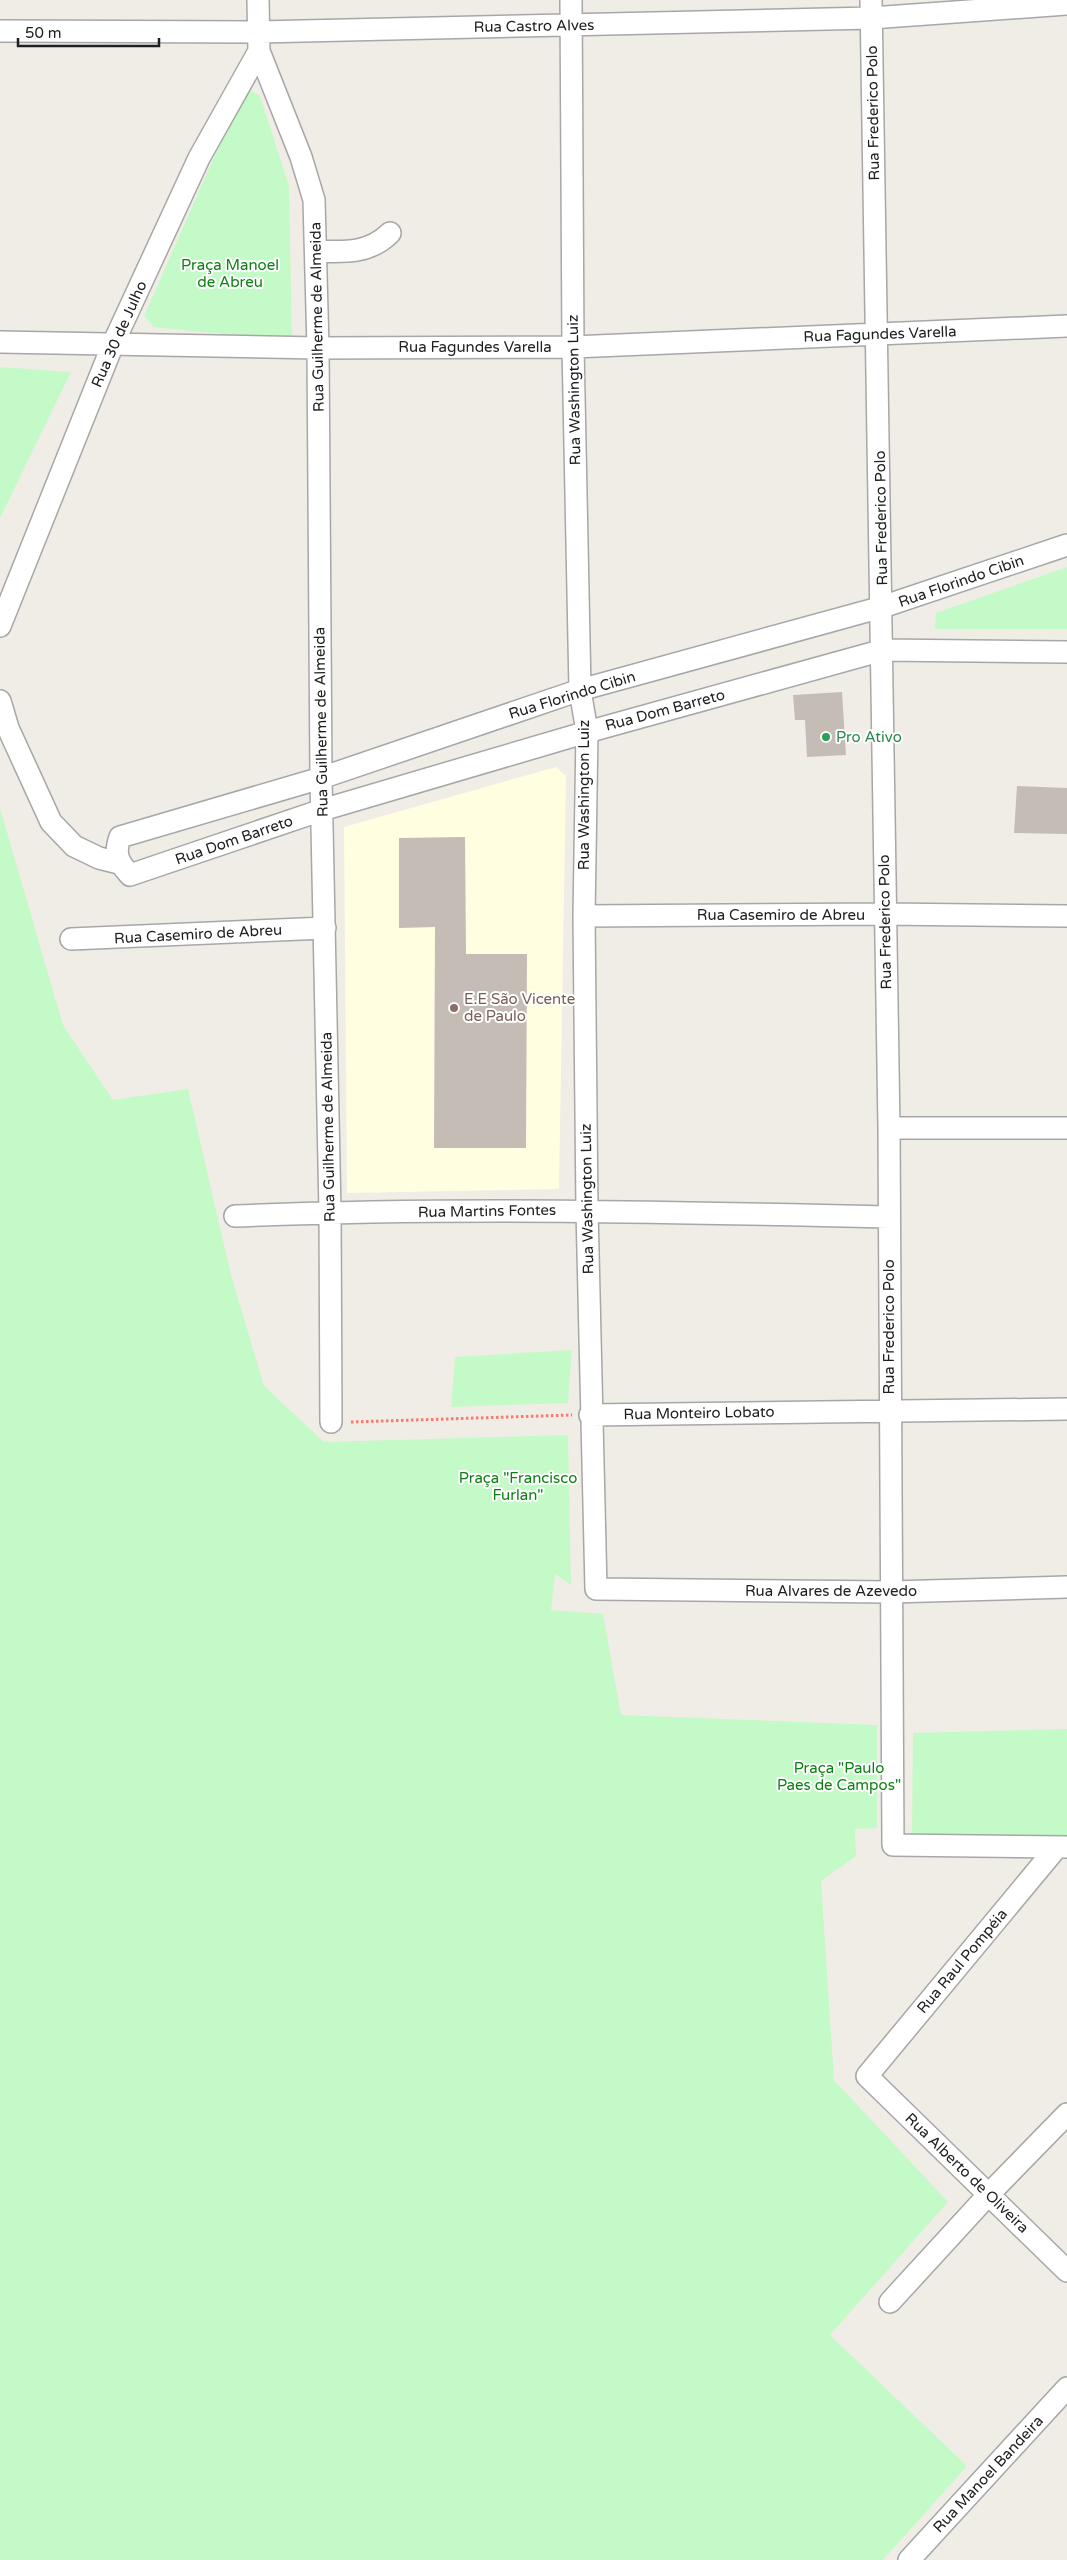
<svg xmlns="http://www.w3.org/2000/svg" width="1067" height="2560" font-family="'Varela Round',sans-serif">
<style>
.education{fill:#fffee0}
.park{fill:#c4fac7}
.building{fill:#c5bcb5}
.lines{fill:none;stroke-linecap:round;stroke-linejoin:round}
.minor-casing{stroke:#a7a7a7;stroke-width:24}
.path{stroke:#fa786d;stroke-width:3;stroke-dasharray:2.5 2.5;stroke-linecap:butt}
.minor{stroke:#fff;stroke-width:21}
.leisure-dot{fill:#2e9e5b;stroke:#fff;stroke-width:2}
.education-dot{fill:#8d6e63;stroke:#fff;stroke-width:2}
.labels{text-anchor:middle;stroke-width:4;stroke-linejoin:round;paint-order:stroke}
.street-label{font-size:15px;fill:#202020;stroke:#fff}
.park-label{font-size:15px;fill:#0c8012;stroke:#fff}
.leisure-label{font-size:15px;fill:#27864d;stroke:#fff;text-anchor:start}
.education-label{font-size:15px;fill:#785e54;stroke:#fff;text-anchor:start}
</style>
<rect width="100%" height="100%" fill="#f0ede6"/>
<path class="education" d="M556,767L566,776L559,1189L347,1193L344,827Z"/>
<path class="park" d="M245,87L260,96L289,186L292,341L154,327L144,316Z
M0,367L71,372L0,518Z
M1067,567V629H935L936,613Z
M0,808L63,1025L113,1100L188,1089L231,1275L264,1386L324,1442L568,1435L571,1585L555,1574L551,1610L603,1614L621,1715L877,1725V1828L855,1829L856,1856L821,1881L834,2080L948,2202L830,2335L967,2466L883,2560H0Z
M572,1350L568,1403L451,1407L455,1357Z
M1067,1729V1842L912,1841L913,1733Z"/>
<path class="building" d="M842,692L846,755L807,757L805,720H795L793,695Z
M1017,786L1067,788V834L1014,833Z
M465,837L466,954H527L526,1148H434L435,927L399,928V838Z"/>
<g class="lines">
<defs>
<path id="minor" d="M258,0L259,51L301,157L314,200L318,348L321,778L330,1212L331,1422
M571,0L573,347L580,690L587,732L584,916L587,1210L596,1589L891,1592L1067,1587
M871,0L889,1128L893,1845L1067,1847
M0,31L259,32L871,18L1067,4
M316,251C344,252 369,254 390,233
M0,342L318,348L573,347L1067,326
M1067,545L882,607L580,690L321,778L120,837C114,854 118,862 130,875L322,810L587,732L883,650L1067,652
M0,626L113,344L199,158L259,51
M0,701L8,728L51,822L74,846L99,858L119,863
M584,916L884,914L1067,916
M71,939L325,928
M889,1128H1067
M235,1216C453,1207 671,1212 889,1217
M590,1415L1067,1409
M1057,1847L867,2076L1067,2271
M890,2302L989,2194L1067,2114
M909,2560L1067,2388"/>
</defs>
<use href="#minor" class="minor-casing"/>
<path class="path" d="M351,1422L572,1415"/>
<use href="#minor" class="minor"/>
</g>
<circle class="leisure-dot" cx="826" cy="737" r="5"/>
<circle class="education-dot" cx="454" cy="1008" r="5"/>
<g class="labels">
<g class="street-label">
<text transform="translate(534 26) rotate(-1)" y="5">Rua Castro Alves</text>
<text transform="translate(873 113) rotate(-91)" y="5">Rua Frederico Polo</text>
<text transform="translate(317 317) rotate(-91)" y="5">Rua Guilherme de Almeida</text>
<text transform="translate(119 334) rotate(-66)" y="5">Rua 30 de Julho</text>
<text transform="translate(880 334) rotate(-2)" y="5">Rua Fagundes Varella</text>
<text x="475" y="352">Rua Fagundes Varella</text>
<text transform="translate(574 390) rotate(-91)" y="5">Rua Washington Luiz</text>
<text transform="translate(881 518) rotate(-91)" y="5">Rua Frederico Polo</text>
<text transform="translate(961 581) rotate(-19)" y="5">Rua Florindo Cibin</text>
<text transform="translate(572 695) rotate(-17)" y="5">Rua Florindo Cibin</text>
<text transform="translate(665 710) rotate(-15)" y="5">Rua Dom Barreto</text>
<text transform="translate(321 722) rotate(-91)" y="5">Rua Guilherme de Almeida</text>
<text transform="translate(584 795) rotate(-90)" y="5">Rua Washington Luiz</text>
<text transform="translate(234 840) rotate(-19)" y="5">Rua Dom Barreto</text>
<text x="781" y="920">Rua Casemiro de Abreu</text>
<text transform="translate(885 922) rotate(-91)" y="5">Rua Frederico Polo</text>
<text transform="translate(198 934) rotate(-3)" y="5">Rua Casemiro de Abreu</text>
<text transform="translate(328 1127) rotate(-91)" y="5">Rua Guilherme de Almeida</text>
<text transform="translate(587 1199) rotate(-91)" y="5">Rua Washington Luiz</text>
<text transform="translate(487 1211) rotate(-1)" y="5">Rua Martins Fontes</text>
<text transform="translate(889 1327) rotate(-90)" y="5">Rua Frederico Polo</text>
<text transform="translate(699 1413) rotate(-1)" y="5">Rua Monteiro Lobato</text>
<text x="831" y="1596">Rua Alvares de Azevedo</text>
<text transform="translate(962 1961) rotate(-50)" y="5">Rua Raul Pompéia</text>
<text transform="translate(967 2173) rotate(44)" y="5">Rua Alberto de Oliveira</text>
<text transform="translate(988 2474) rotate(-47)" y="5">Rua Manoel Bandeira</text>
</g>
<g class="park-label">
<text x="230" y="270">Praça Manoel<tspan x="230" dy="17">de Abreu</tspan></text>
<text x="518" y="1483">Praça "Francisco<tspan x="518" dy="17">Furlan"</tspan></text>
<text x="839" y="1773">Praça "Paulo<tspan x="839" dy="17">Paes de Campos"</tspan></text>
</g>
<g class="leisure-label">
<text x="836" y="742">Pro Ativo</text>
</g>
<g class="education-label">
<text x="464" y="1004">E.E São Vicente<tspan x="464" dy="17">de Paulo</tspan></text>
</g>
</g>
<path d="M18 38v8h141v-8" fill="none" stroke="#202020" stroke-width="2.5"/>
<text x="25" y="38" font-size="15" fill="#202020" stroke="#ffffff" stroke-width="4" paint-order="stroke">50 m</text>
</svg>
